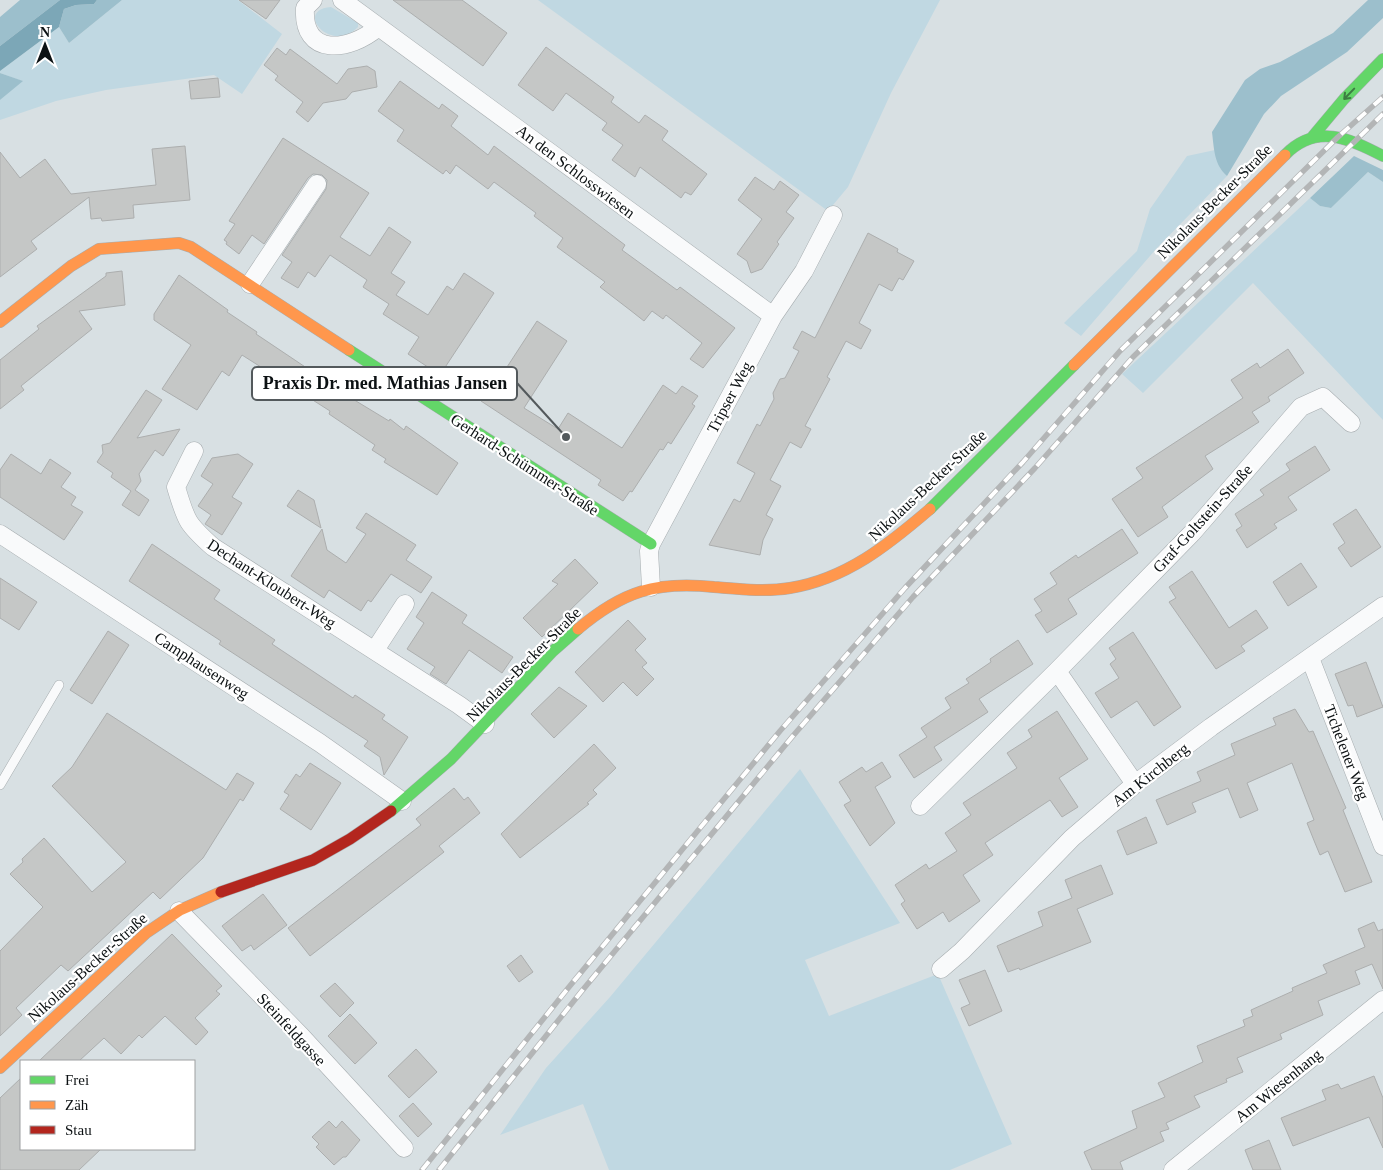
<svg xmlns="http://www.w3.org/2000/svg" width="1383" height="1170" font-family="Georgia,serif">
<style>
.green{fill:#c0d8e2}
.forest{fill:#9cbfcc}
.water{fill:#7ca7b7}
.building{fill:#c5c7c6;stroke:#acaeae}
.lines{fill:none;stroke-linecap:round;stroke-linejoin:round}
.lane-casing{stroke:#a7adb0;stroke-width:10}
.street-casing{stroke:#a7adb0;stroke-width:19}
.fast-casing{stroke:#a7adb0;stroke-width:12}
.slow-casing{stroke:#a7adb0;stroke-width:12}
.jam-casing{stroke:#a7adb0;stroke-width:12}
.lane{stroke:#f9fafb;stroke-width:9}
.street{stroke:#f9fafb;stroke-width:18}
.fast{stroke:#63d668;stroke-width:11}
.slow{stroke:#ff974d;stroke-width:11}
.jam{stroke:#b3261e;stroke-width:11}
.rail-casing{stroke:#b3b5b6;stroke-width:5.5}
.rail{stroke:#fff;stroke-width:4;stroke-dasharray:11;stroke-linecap:butt}
.oneway{stroke:#3c7d42}
.labels{text-anchor:middle;stroke-width:4.5;stroke-linejoin:round;paint-order:stroke}
.street-label{font-size:16px;fill:#0c1113;stroke:#fff}
.leader{fill:none;stroke:#53595c;stroke-width:2}
.callout-dot{fill:#53595c;stroke:#fff;stroke-width:2}
.callout{fill:#fff;stroke:#53595c;stroke-width:2}
.callout-label{font-size:18px;text-anchor:middle;font-weight:bold;fill:#0c1113}
</style>
<rect width="100%" height="100%" fill="#d8e0e3"/>
<path class="green" d="M122,0H238L282,34L242,94L214,75L106,90L56,101L0,120V100L22,81L0,73V71L59,27L69,43Z
M538,0H940L891,93L848,187L828,211Z
M331,7L358,23V27C331,55 293,10 331,7Z
M1215,150L1220,168L1227,176L1156,249L1081,336L1064,323L1137,251L1150,209L1187,156Z
M1368,172L1383,182V420L1253,283L1143,393L1122,374L1310,198L1320,206L1331,208Z
M800,769L900,923L805,960L829,1016L938,974L1012,1144L950,1170H609L583,1104L500,1135L546,1068L610,997Z"/>
<path class="forest" d="M20,0H60L0,46V17Z
M97,0H122L69,43L59,27L64,9L76,5L94,4Z
M1368,0H1383V18L1347,52L1281,96L1264,114L1227,176C1214,165 1214,148 1212,132L1245,80L1260,69L1280,62L1333,33Z
M0,73L23,81L0,100Z
M1354,156L1383,170V182L1368,172L1331,208L1320,206L1310,198Z"/>
<path class="water" d="M60,0H97L94,4L76,5L64,9L59,27L0,71V46Z"/>
<path class="building" d="M239,0H280L266,19Z
M393,0H462L507,33L483,66Z
M546,47L614,97L611,102L639,123L645,115L668,131L662,140L707,174L691,195L685,192L681,198L640,167L635,177L612,160L623,145L602,130L607,123L566,93L553,111L518,85Z
M277,48L286,55L290,49L337,84L348,69L367,66L375,71L377,87L352,92L346,99L323,103L308,122L296,112L303,102L275,80L278,76L264,65Z
M218,78L220,97L191,99L189,81Z
M400,81L439,109L442,104L458,116L451,126L488,155L494,146L625,245L622,250L677,290L680,287L735,328L703,368L690,359L702,343L666,315L663,319L652,311L644,321L630,310L600,287L605,282L557,247L563,238L534,216L536,213L494,182L488,189L456,165L450,174L446,170L443,174L397,141L404,130L378,111Z
M283,138L369,193L340,237L370,256L389,227L411,242L391,273L405,282L396,295L428,315L447,286L453,290L464,273L494,293L440,375L408,354L419,337L383,314L389,304L363,287L367,280L330,255L315,277L308,272L298,288L281,278L292,262L282,255L326,189L327,180L322,175L313,174L308,178L264,244L252,235L239,254L226,244L227,242L224,240L235,224L229,221Z
M185,146L190,200L133,205L134,218L102,221L101,218L91,219L89,197L31,241L37,249L0,277V152L20,178L45,159L71,194L156,185L152,149Z
M755,177L774,190L780,181L799,195L786,212L794,218L777,242L779,244L762,269L751,273L747,261L737,254L762,219L738,200Z
M868,233L898,249L897,252L914,261L903,280L899,278L892,291L879,284L859,323L871,330L861,349L846,341L827,377L830,379L805,426L811,429L801,448L790,442L770,480L781,486L766,515L773,519L763,540L760,555L709,545L734,499L740,502L755,473L737,463L757,424L760,426L774,399L773,393L780,379L785,378L799,351L793,348L802,331L815,338Z
M122,271L125,305L79,311L92,329L21,386L24,390L0,409V360L39,329L37,326L106,276V273Z
M179,275L228,310L227,312L257,332L256,334L356,401L389,421L390,419L404,430L406,426L458,463L437,495L384,462L386,459L372,450L375,445L329,414L330,411L242,355L229,376L222,371L197,410L162,389L191,345L154,320V314Z
M537,321L567,341L524,408L558,429L568,413L622,448L663,385L676,394L682,386L698,396L692,404L695,406L671,444L668,442L663,450L660,449L632,492L630,491L623,501L598,485L601,480L481,401L492,386L494,387Z
M1288,349L1304,373L1268,397L1270,401L1252,412L1259,422L1205,456L1213,469L1162,507L1168,517L1138,537L1112,499L1143,478L1136,468L1243,398L1231,380L1257,363L1260,368Z
M146,390L162,400L137,438L180,429L163,456L155,450L139,474L141,481L135,490L149,500L139,516L122,505L131,491L111,477L113,473L97,462L103,453L102,445L110,443Z
M1315,446L1330,470L1288,497L1297,510L1274,524L1277,528L1247,548L1236,530L1242,526L1235,514L1264,495L1260,490L1290,470L1286,464Z
M11,454L41,474L50,459L71,473L61,487L76,497L71,505L83,512L64,540L0,497V470Z
M238,454L253,464L232,497L242,503L222,535L205,524L211,515L198,506L213,484L201,476L212,458Z
M298,490L314,500L321,528L287,506Z
M1356,509L1381,547L1351,567L1338,548L1345,543L1333,524Z
M366,513L416,545L406,560L432,577L421,593L391,574L371,602L368,600L361,611L329,590L324,598L291,576L322,529L327,550L346,563L366,534L356,528Z
M1122,529L1138,553L1068,599L1077,614L1047,633L1035,615L1042,611L1034,599L1057,584L1050,573L1076,555L1078,558Z
M152,544L220,590L214,599L275,640L272,644L353,698L355,695L385,715L382,719L408,737L384,775L380,757L364,746L368,741L219,644L221,641L129,581Z
M575,559L598,583L542,637L523,618L558,584L552,581Z
M1301,563L1317,587L1288,606L1273,582Z
M1192,571L1229,628L1256,610L1268,628L1241,646L1245,651L1216,669L1169,602L1176,598L1169,587Z
M0,578L37,602L19,630L0,618Z
M432,592L467,615L462,623L513,657L502,673L469,650L446,684L430,674L435,667L407,649L424,623L416,617Z
M628,620L646,639L635,650L647,663L642,667L654,679L637,696L623,682L603,702L575,672Z
M108,631L129,645L92,704L70,690Z
M1133,632L1181,707L1154,726L1137,701L1111,718L1095,693L1119,678L1110,664L1116,659L1109,648Z
M1018,640L1033,664L979,699L988,712L934,747L942,760L914,778L899,755L927,737L921,728L951,708L945,698L969,683L966,679L991,662L990,659Z
M1366,662L1383,707L1357,717L1353,705L1348,706L1335,674Z
M559,687L587,706L554,738L531,714Z
M1295,709L1309,732L1313,731L1346,808L1343,810L1372,882L1345,892L1328,851L1320,855L1315,843L1307,823L1314,820L1292,763L1247,783L1258,810L1240,818L1228,788L1192,803L1196,812L1167,825L1156,800L1201,781L1197,772L1235,755L1231,744L1276,725L1273,718Z
M1057,711L1088,759L1059,778L1078,807L1062,817L1050,800L985,843L993,855L963,875L980,901L949,922L943,912L917,929L901,904L905,901L895,885L926,864L929,869L957,851L945,833L971,815L963,803L1017,768L1007,753L1032,737L1028,730Z
M107,713L226,790L237,773L254,783L243,801L240,799L203,858L160,899L153,892L68,971L61,965L16,1008L22,1015L0,1036V951L43,907L10,874L23,862L22,859L44,838L92,892L126,862L52,786L72,767Z
M594,744L616,768L593,790L597,794L587,803L589,804L520,858L501,834Z
M882,762L891,777L875,787L895,823L870,846L844,805L851,801L839,782L862,767L866,772Z
M310,763L341,783L311,830L280,809L289,795L284,792L296,774L300,777Z
M454,788L464,800L468,797L480,813L439,846L444,852L310,956L288,928L421,825L416,819Z
M1146,817L1157,843L1127,855L1117,831Z
M1101,865L1113,894L1077,909L1091,942L1020,970L1019,968L1008,972L997,946L1043,926L1038,912L1072,898L1065,880Z
M263,894L287,925L254,950L251,945L242,951L222,926Z
M1374,922L1378,931L1383,929V989L1372,964L1355,971L1360,984L1318,1001L1323,1015L1280,1034L1282,1039L1237,1058L1243,1072L1226,1079L1227,1082L1194,1096L1200,1107L1166,1123L1169,1129L1160,1132L1164,1141L1120,1162L1123,1170H1092L1084,1152L1137,1128L1132,1111L1165,1097L1158,1083L1203,1062L1197,1046L1245,1026L1243,1020L1253,1016L1251,1010L1293,991L1292,988L1327,973L1323,965L1365,947L1358,929Z
M172,934L222,986L216,991L220,994L195,1018L208,1032L196,1045L165,1016L142,1038L139,1035L121,1054L104,1038L79,1061H39Z
M521,955L533,972L519,982L507,966Z
M985,970L1002,1011L969,1026L961,1008L970,1004L959,980Z
M335,983L354,1003L340,1017L320,996Z
M350,1014L377,1043L355,1064L328,1036Z
M416,1049L437,1072L409,1098L388,1076Z
M1374,1076L1383,1098V1148L1369,1117L1293,1146L1281,1118L1326,1100L1322,1090L1338,1084L1341,1089Z
M21,1078V1149H101L79,1170H0V1098Z
M413,1103L432,1124L418,1137L399,1116Z
M329,1121L336,1128L342,1121L360,1140L346,1157H343L334,1165L316,1147L319,1144L312,1137Z
M1269,1140L1281,1170H1253L1245,1150Z"/>
<g class="lines">
<defs>
<path id="lane" d="M0,785L59,685"/>
<path id="street" d="M313,0L305,8C302,58 350,51 377,28
M342,0L773,316
M250,284L317,184
M194,451L176,487C186,520 186,523 213,547L459,705L485,724
M0,534L320,743L402,801
M651,587L649,551L651,544L773,316L804,271L833,215
M375,650L405,604
M1310,658L1383,846
M1057,671L1135,784
M920,806L1057,671L1192,533L1301,407L1323,397L1351,423
M179,911L301,1036L404,1148
M941,969L962,951L1072,838L1135,784L1211,727L1383,606
M1173,1170L1383,1000"/>
<path id="fast" d="M1313,136L1344,99L1383,59
M1285,155C1316,123 1349,138 1383,156
M349,350L651,544
M930,509L1074,365
M391,811L451,759L553,651L578,629"/>
<path id="slow" d="M0,322L71,266L99,249L179,243L191,247L349,350
M1074,365L1285,155
M578,629C623,591 656,581 714,587C739,589 765,592 790,588C846,579 888,545 930,509
M0,1068L146,933L180,910L221,892"/>
<path id="jam" d="M221,892L313,860L350,839L391,811"/>
</defs>
<use href="#lane" class="lane-casing"/>
<use href="#street" class="street-casing"/>
<use href="#fast" class="fast-casing"/>
<use href="#slow" class="slow-casing"/>
<use href="#jam" class="jam-casing"/>
<use href="#lane" class="lane"/>
<use href="#street" class="street"/>
<use href="#fast" class="fast"/>
<use href="#slow" class="slow"/>
<use href="#jam" class="jam"/>
<defs>
<path id="rail" d="M422,1170L569,987L780,731L905,588L1023,462L1120,351L1338,137L1383,97
M439,1170L581,992L792,737L913,597L1035,468L1133,357L1383,114"/>
</defs>
<use href="#rail" class="rail-casing"/>
<use href="#rail" class="rail"/>
</g>
<defs><path id="oneway-shaft" d="M-6 0H5M1.5-3L5.5 0L1.5 3" fill="none" stroke-width="1.6" stroke-linecap="round" stroke-linejoin="round" transform="scale(1.25)"/></defs>
<use class="oneway" href="#oneway-shaft" transform="translate(1349 94) rotate(134)"/>
<g class="labels">
<g class="street-label">
<text transform="translate(576 171) rotate(37)" y="6">An den Schlosswiesen</text>
<text transform="translate(1214 201) rotate(-45)" y="6">Nikolaus-Becker-Straße</text>
<text transform="translate(729 397) rotate(-62)" y="6">Tripser Weg</text>
<text transform="translate(525 464) rotate(33)" y="6">Gerhard-Schümmer-Straße</text>
<text transform="translate(927 485) rotate(-43)" y="6">Nikolaus-Becker-Straße</text>
<text transform="translate(1202 518) rotate(-48)" y="6">Graf-Goltstein-Straße</text>
<text transform="translate(272 583) rotate(33)" y="6">Dechant-Kloubert-Weg</text>
<text transform="translate(523 664) rotate(-45)" y="6">Nikolaus-Becker-Straße</text>
<text transform="translate(202 665) rotate(33)" y="6">Camphausenweg</text>
<text transform="translate(1347 752) rotate(69)" y="6">Tichelener Weg</text>
<text transform="translate(1150 774) rotate(-38)" y="6">Am Kirchberg</text>
<text transform="translate(87 967) rotate(-42)" y="6">Nikolaus-Becker-Straße</text>
<text transform="translate(292 1029) rotate(47)" y="6">Steinfeldgasse</text>
<text transform="translate(1278 1085) rotate(-39)" y="6">Am Wiesenhang</text>
</g>
</g>
<path class="leader" d="M566 437L517 383"/>
<circle class="callout-dot" cx="566" cy="437" r="5"/>
<rect class="callout" x="252" y="367" width="265" height="33" rx="5"/>
<g class="callout-label">
<text x="385" y="389">Praxis Dr. med. Mathias Jansen</text>
</g>
<rect x="20" y="1060" width="175" height="90" fill="#ffffff" stroke="#9ea0a1"/>
<rect x="30" y="1076" width="25" height="8" fill="#63d668" stroke="#9ea0a1"/>
<text x="65" y="1085" font-size="15" fill="#0c1113">Frei</text>
<rect x="30" y="1101" width="25" height="8" fill="#ff974d" stroke="#9ea0a1"/>
<text x="65" y="1110" font-size="15" fill="#0c1113">Zäh</text>
<rect x="30" y="1126" width="25" height="8" fill="#b3261e" stroke="#9ea0a1"/>
<text x="65" y="1135" font-size="15" fill="#0c1113">Stau</text>
<g transform="translate(45 45)" stroke="#ffffff" stroke-width="4" paint-order="stroke">
<path d="M0-4L9 19L0 12L-9 19Z" fill="#0c1113"/>
<text y="-8" font-size="14" font-weight="bold" text-anchor="middle" fill="#0c1113">N</text>
</g>
</svg>
